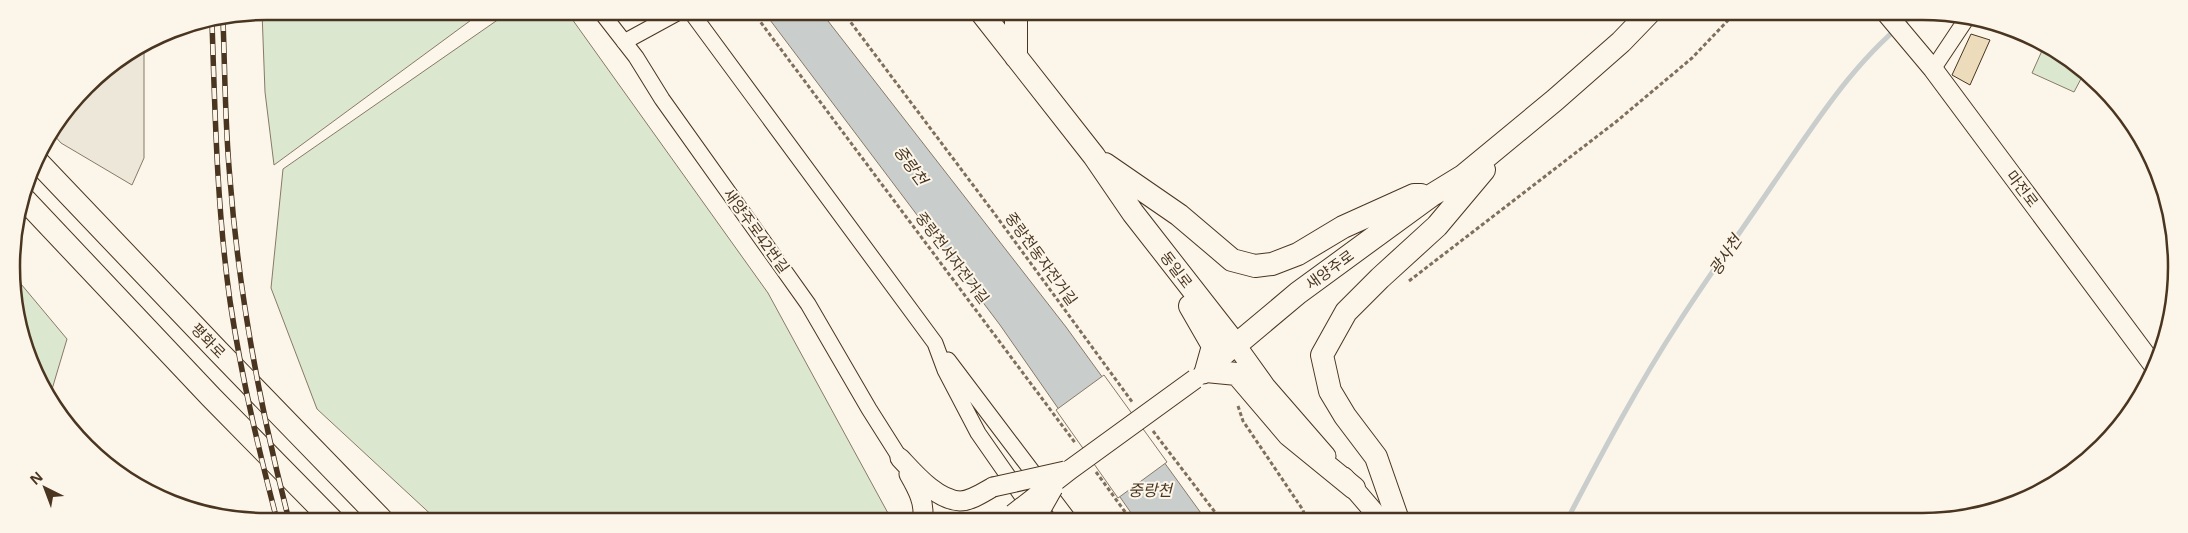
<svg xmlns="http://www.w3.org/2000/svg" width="2188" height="533" font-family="'Noto Sans','Noto Sans KR',sans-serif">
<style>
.green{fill:#dce7d0;stroke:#887966}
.parking{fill:#ede7d9;stroke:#887966}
.water{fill:#c9cecd;stroke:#887966}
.pier{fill:#fbf6e9;stroke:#887966}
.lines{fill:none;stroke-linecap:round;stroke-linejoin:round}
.stream{stroke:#c9cecd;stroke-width:5}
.building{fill:#ecdcbc;stroke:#4a3520}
.minor-casing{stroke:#4a3520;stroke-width:17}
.tertiary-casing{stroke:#4a3520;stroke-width:21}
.secondary-casing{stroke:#4a3520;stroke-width:24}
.path{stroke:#7f6f5c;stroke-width:3;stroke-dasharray:4 2.5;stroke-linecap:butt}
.minor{stroke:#fbf6e9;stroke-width:15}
.tertiary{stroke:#fbf6e9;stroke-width:19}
.secondary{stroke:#fbf6e9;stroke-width:22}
.rail-casing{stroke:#4a3520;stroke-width:5.5}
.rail{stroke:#fbf6e9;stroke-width:4;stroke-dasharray:11;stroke-linecap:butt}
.tertiary-bridge-casing{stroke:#4a3520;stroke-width:21;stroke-linecap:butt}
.tertiary-bridge{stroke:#fbf6e9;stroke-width:19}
.labels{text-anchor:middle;stroke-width:4;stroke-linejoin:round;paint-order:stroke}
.street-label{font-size:15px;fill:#4a3520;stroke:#fbf6e9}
.water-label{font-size:16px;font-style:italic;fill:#4a3520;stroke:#fbf6e9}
.rim{fill:none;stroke:#4a3520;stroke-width:2.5}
</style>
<rect width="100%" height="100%" fill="#fbf6e9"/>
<path class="green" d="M267,11L482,12L274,165L265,92L262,12Z
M509,12H567L768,293L889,515L883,520H437L317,409L271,288L283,169Z
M2045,44L2083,75L2074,92L2032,73Z
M16,278L67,339L50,396L25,348Z"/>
<path class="parking" d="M144,46V158L132,185L61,143L53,134L98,75Z"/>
<path class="water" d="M764,12H821L1066,327L1206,520H1136L1000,325Z"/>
<path class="pier" d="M1104,375L1167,462L1118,498L1056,410Z"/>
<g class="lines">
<path class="stream" d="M1567,520C1602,453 1638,385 1679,322C1709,275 1742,230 1773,184C1815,124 1855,58 1916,13"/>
</g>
<path class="building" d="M1971,34L1990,40L1970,85L1952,75Z
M2111,100L2124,111L2133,130L2108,103Z"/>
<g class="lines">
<defs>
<path id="minor" d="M601,12L636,57L662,99L808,304L869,409L900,458
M691,12L935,343L945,370L978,433L1033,512
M624,42L679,12
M1933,69L1967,18
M948,360L1069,520"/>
<path id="tertiary" d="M1886,13L1933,69L2154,366
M1203,374L1236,345L1266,387L1326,456
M900,458C915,474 937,500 960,501C971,501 984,492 993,487
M909,474C917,488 926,504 922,520
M1344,477L1381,520"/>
<path id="secondary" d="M981,12L1094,156L1133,213L1236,345L1298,293L1432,195L1463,176L1555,100L1621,42L1649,13
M1016,12V57
M36,160L218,351L382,520
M1105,164L1179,215L1232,260L1255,266L1272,264L1298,254L1343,227L1414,195H1421
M25,200L211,397L332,520
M1190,306L1213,346L1206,371L1237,374L1289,435L1354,488
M1398,520L1376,457L1345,416L1330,391L1322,355L1346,312L1380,278L1437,226L1484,170"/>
</defs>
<use href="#minor" class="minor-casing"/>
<use href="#tertiary" class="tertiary-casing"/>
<use href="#secondary" class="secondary-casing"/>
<path class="path" d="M753,12L1076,444
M843,12L991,209L1133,403
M1409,281L1617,121L1692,58L1735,13
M1238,406L1243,421L1303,510L1306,520
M1153,431L1221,520
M1096,472L1131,520"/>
<use href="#minor" class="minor"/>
<use href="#tertiary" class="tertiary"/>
<use href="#secondary" class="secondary"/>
<defs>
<path id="rail" d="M223,20C225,73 225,126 230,179C239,295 260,408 289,520
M212,22C215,115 217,209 230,301C241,375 258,448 277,520"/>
</defs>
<use href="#rail" class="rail-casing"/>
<use href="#rail" class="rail"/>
<defs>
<path id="tertiary-bridge" d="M993,487L1065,471
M1013,514L1071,469L1195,379
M1035,520L1053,488"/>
</defs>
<use href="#tertiary-bridge" class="tertiary-bridge-casing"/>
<use href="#tertiary-bridge" class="tertiary-bridge"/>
</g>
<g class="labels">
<g class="street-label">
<text transform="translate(2022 189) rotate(53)" y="5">마전로</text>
<text transform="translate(756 231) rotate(54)" y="5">새양주로42번길</text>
<text transform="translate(952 258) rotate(53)" y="5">중랑천서자전거길</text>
<text transform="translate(1041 259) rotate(54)" y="5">중랑천동자전거길</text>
<text transform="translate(1176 270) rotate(53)" y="5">동일로</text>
<text transform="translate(1330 270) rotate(-36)" y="5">새양주로</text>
<text transform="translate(208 341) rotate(46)" y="5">평화로</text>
</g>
<g class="water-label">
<text transform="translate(911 165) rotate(54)" y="6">중랑천</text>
<text transform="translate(1725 255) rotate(-56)" y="6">광사천</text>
<text x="1150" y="496">중랑천</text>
</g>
</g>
<path d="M0 0H2188V533H0ZM266 20H1922A246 246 0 0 1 2168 266V267A246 246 0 0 1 1922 513H266A246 246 0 0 1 20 267V266A246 246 0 0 1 266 20Z" fill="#fbf6e9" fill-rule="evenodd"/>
<path class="rim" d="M266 20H1922A246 246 0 0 1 2168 266V267A246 246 0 0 1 1922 513H266A246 246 0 0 1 20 267V266A246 246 0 0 1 266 20Z"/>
<g transform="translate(45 488) rotate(318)" stroke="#fbf6e9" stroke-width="4" paint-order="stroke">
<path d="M0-4L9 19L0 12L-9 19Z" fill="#4a3520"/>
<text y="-8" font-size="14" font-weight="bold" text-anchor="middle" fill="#4a3520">N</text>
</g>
</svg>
